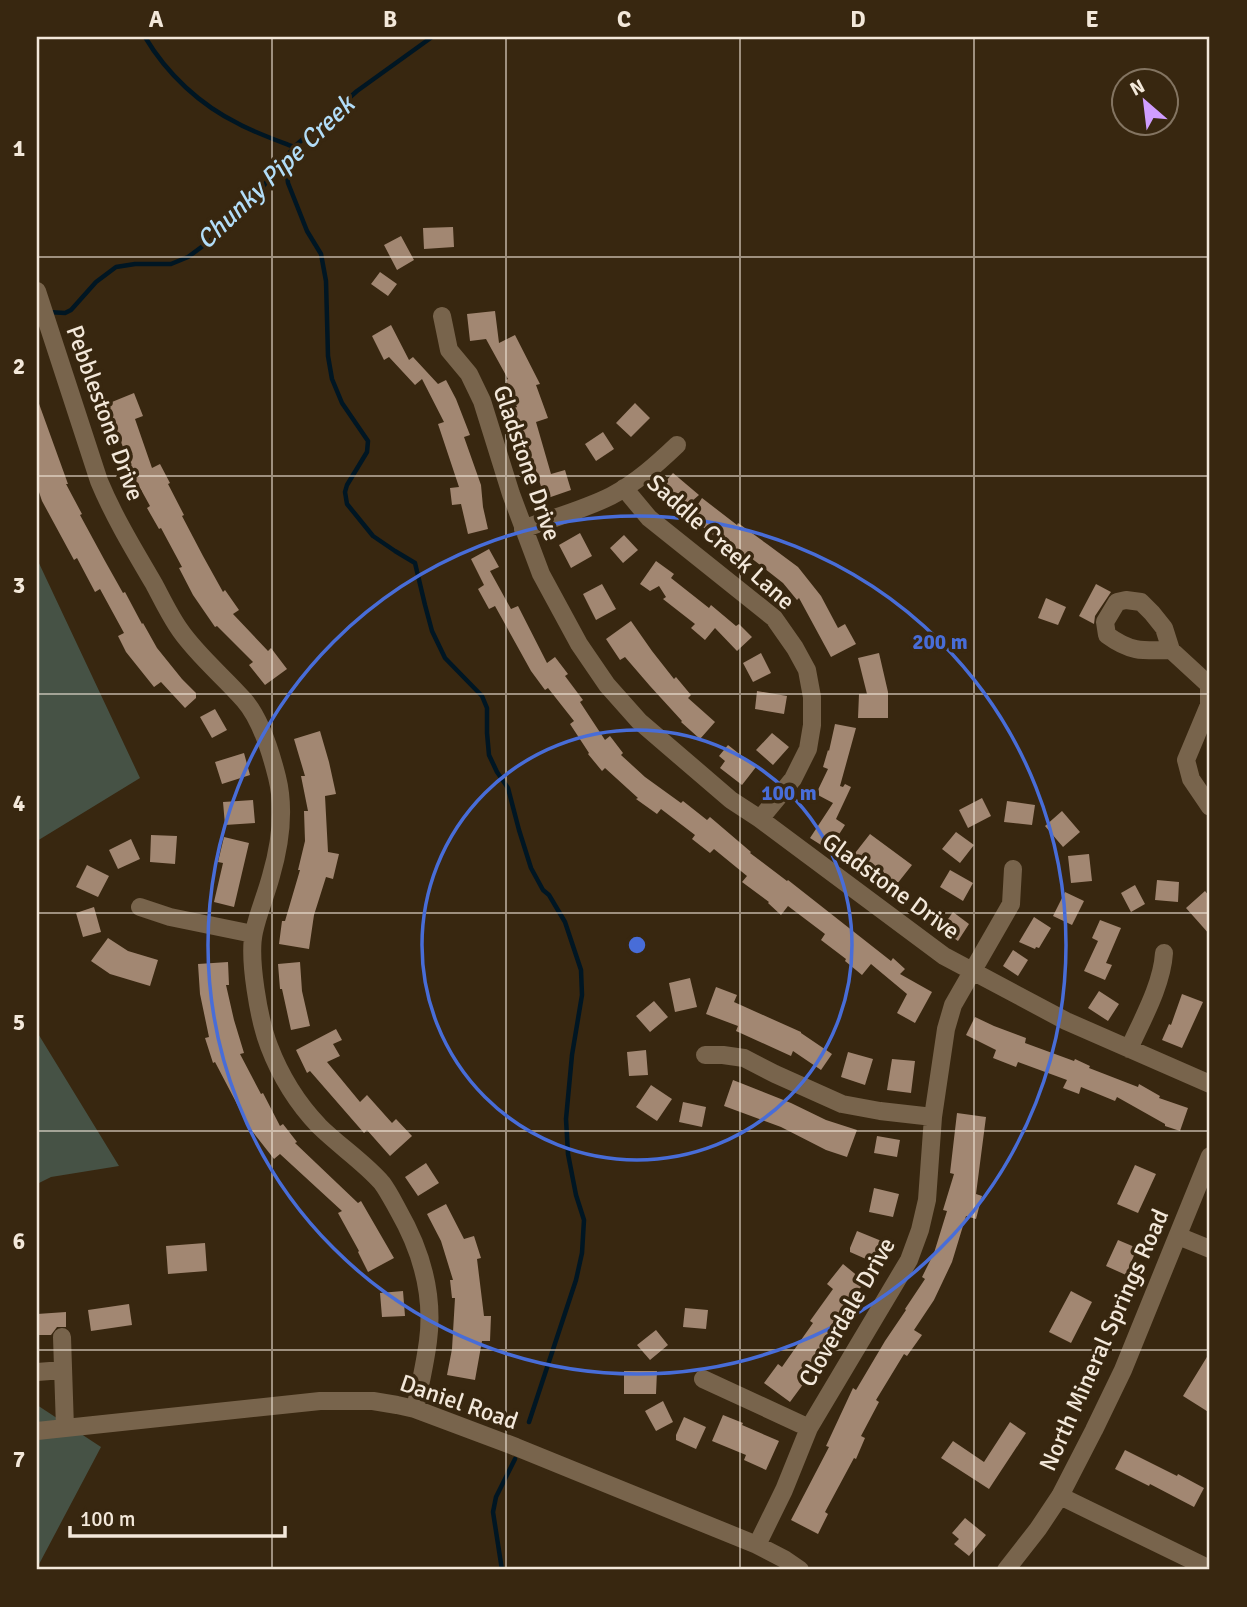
<svg xmlns="http://www.w3.org/2000/svg" width="1247" height="1607" font-family="Signika,sans-serif">
<style>
.green{fill:#465245}
.lines{fill:none;stroke-linecap:round;stroke-linejoin:round}
.stream{stroke:#001623;stroke-width:4.5}
.building{fill:#a28772}
.minor{stroke:#78644c;stroke-width:18}
.grid{fill:none;stroke:#f3e8da;stroke-width:2;stroke-opacity:0.55}
.ring{fill:none;stroke:#486dd8;stroke-width:3.5}
.labels{text-anchor:middle;stroke-width:7;stroke-linejoin:round;paint-order:stroke}
.street-label{font-size:24px;fill:#f3e8da;stroke:#382710}
.water-label{font-size:26px;font-style:italic;fill:#b2ddf8;stroke:#382710}
.centre{fill:#486dd8;stroke:#382710;stroke-width:3.5}
.ring-label{font-size:21px;text-anchor:middle;font-weight:bold;fill:#486dd8;stroke:#382710;stroke-width:7;stroke-linejoin:round;paint-order:stroke}
.neatline{fill:none;stroke:#f3e8da;stroke-width:2.5}
.grid-label{font-size:23px;text-anchor:middle;font-weight:bold;fill:#f3e8da}
</style>
<rect width="100%" height="100%" fill="#382710"/>
<path class="green" d="M37,559L140,778L37,841Z
M37,1031V1032L119,1166L51,1177L37,1184Z
M37,1405L101,1447L37,1568Z"/>
<g class="lines">
<path class="stream" d="M145,37C167,74 200,105 239,124C256,133 276,140 294,147
M285,158L288,183L307,231L321,254L326,281L328,356L332,379L342,403L368,441L367,452L347,485L345,492L347,504L373,536L395,551L415,563L425,605L432,631L445,658L482,696L487,708V733L489,755L497,772L508,788L519,830L531,868L543,890L549,895L565,922L581,970L582,995L572,1055L566,1119L568,1154L576,1195L584,1220L582,1253L576,1280L529,1422
M48,312L65,313L71,310L96,282L116,267L135,264H171L188,257L223,231L246,208L294,147L357,91L432,37
M502,1570L493,1512L496,1497L515,1459"/>
</g>
<path class="building" d="M453,227L454,247L424,249L423,228Z
M401,236L414,260L397,270L384,245Z
M380,272L397,284L388,296L371,284Z
M495,311L499,343L515,335L540,384L536,385L548,418L536,422L551,474L565,470L571,490L545,499L533,461L525,464L517,440L524,438L514,408L517,407L506,380L508,379L486,339L470,341L467,314Z
M391,325L409,360L413,357L438,384L446,380L456,399L470,435L464,437L481,485L483,507L488,529L468,534L461,504L452,505L450,488L459,487L438,424L444,422L422,379L415,385L389,357L384,360L372,336Z
M134,393L143,416L135,419L152,468L160,464L170,483L168,484L184,515L182,516L203,556L223,592L225,590L239,610L233,614L268,651L271,648L287,669L265,685L249,665L253,662L217,626L215,627L193,595L179,568L182,567L161,528L159,529L147,508L150,506L134,477L107,404Z
M38,401L68,484H66L82,514L80,515L105,561L123,593L125,592L142,624L143,623L157,648L182,679L196,693V698L185,708L161,682L154,687L126,652L118,636L124,633L100,589L95,592L77,558L74,560L42,501L37,486V402Z
M635,403L650,418L631,437L616,423Z
M603,432L614,449L596,461L585,444Z
M673,473L699,495L684,508L660,488Z
M702,498L737,525L738,523L767,544L798,567L821,596L838,628L845,624L856,644L831,657L799,598L797,600L783,583L746,554L743,558L690,517Z
M580,533L592,556L571,568L559,545Z
M624,535L638,550L623,563L610,548Z
M489,549L499,567L490,571L511,609L518,606L547,663L555,657L568,674L565,676L583,700L580,702L605,740L610,736L623,753L621,755L645,777L681,803L683,801L707,820L710,817L751,852L750,853L787,881L788,880L891,961L893,958L905,969L900,974L932,992L915,1023L897,1013L907,994L871,964L862,975L845,961L846,959L821,940L825,934L788,906L781,915L768,903L769,902L742,882L747,876L714,849L710,853L692,839L695,835L661,809L657,814L636,799L638,798L605,768L602,771L588,754L589,753L570,724L574,721L548,688L545,690L531,671L495,606L489,609L478,589L484,585L471,559Z
M656,561L674,574L671,578L709,608L711,605L736,626L739,624L752,637L737,651L715,628L705,640L691,628L695,624L663,599L666,597L659,586L650,591L640,584Z
M602,584L616,609L596,620L583,594Z
M1096,584L1111,592L1095,616L1094,624L1079,616Z
M1046,598L1066,607L1058,625L1038,618Z
M631,621L652,651L674,679L676,677L691,695L688,698L715,722L700,739L681,722L682,721L650,686L625,657L620,660L606,639Z
M761,653L771,673L753,682L743,663Z
M879,653L888,692V718H858L859,694H867L858,658Z
M757,691L787,696L784,714L755,709Z
M215,709L227,730L212,738L200,717Z
M835,724L856,728L840,786L843,787L845,784L851,787L836,819L845,825L829,850L810,838L833,803L816,794L828,769L823,767L828,750L829,751Z
M320,731L329,762L336,794L325,796L328,852L339,854L333,879L326,877L314,915L309,949L279,944L282,921H285L300,870H298L305,841L304,811H308L301,776H305L294,739Z
M772,733L789,747L773,765L756,750Z
M728,745L756,767L742,785L720,768L725,761L719,756Z
M244,753L250,775L222,784L215,762Z
M982,798L991,816L968,828L959,810Z
M253,800L255,823L225,825L223,802Z
M1007,801L1035,805L1032,825L1004,822Z
M1062,811L1080,832L1063,847L1045,826Z
M956,832L974,845L960,863L942,849Z
M870,834L912,865L893,889L852,857Z
M151,835L177,836L175,864L150,862Z
M224,837L249,843L234,907L214,902L223,863L218,862Z
M131,839L140,859L118,869L109,850Z
M1089,854L1092,881L1071,883L1068,856Z
M87,865L109,876L98,897L76,887Z
M950,870L973,883L963,901L940,887Z
M1157,880L1179,882L1178,902L1155,900Z
M1135,885L1145,904L1131,912L1121,893Z
M1205,891L1210,897V935L1186,908Z
M1065,892L1084,901L1072,925L1053,916Z
M94,907L101,932L83,937L76,913Z
M953,912L969,924L958,941L941,929Z
M1034,917L1051,928L1039,948L1036,947L1035,949L1019,942Z
M1100,920L1121,928L1106,963L1112,965L1105,980L1084,971L1098,941L1092,938Z
M108,938L128,951L158,960L150,986L110,974L91,961Z
M1013,950L1028,960L1018,976L1003,966Z
M228,962L229,985H226L234,1020L244,1053L240,1054L261,1094L263,1093L280,1126L283,1124L297,1142L295,1143L358,1203L361,1201L394,1258L368,1272L358,1252L359,1251L338,1213L342,1211L280,1154L274,1159L249,1127L215,1062L213,1063L205,1038L209,1037L200,994L198,964Z
M300,962L302,991L310,1026L291,1030L282,989H280L278,964Z
M690,978L697,1007L675,1012L669,983Z
M716,987L737,995L734,1002L801,1032V1033L832,1054L821,1070L793,1051L791,1056L736,1031L738,1026L706,1014Z
M1099,991L1119,1004L1108,1021L1088,1008Z
M1182,994L1203,1002L1182,1048L1162,1040L1169,1024L1171,1025Z
M654,1001L668,1017L650,1032L636,1016Z
M975,1017L994,1026L1026,1038L1025,1043L1074,1061L1075,1059L1090,1066L1089,1068L1138,1087L1139,1084L1160,1096L1159,1098L1188,1108L1180,1131L1165,1126V1124L1117,1097L1115,1101L1081,1087L1079,1094L1063,1088L1067,1080L1018,1062L1016,1067L993,1058L996,1050L966,1035Z
M336,1029L342,1040L333,1044L340,1056L327,1062L360,1102L367,1095L392,1123L396,1119L412,1136L390,1156L367,1130L364,1133L310,1071L307,1073L296,1050Z
M646,1050L648,1075L629,1076L627,1052Z
M848,1052L873,1059L865,1085L841,1077Z
M892,1059L915,1061L911,1093L887,1090Z
M733,1080L791,1103L826,1120L857,1130L847,1157L826,1150L781,1127L724,1106Z
M651,1085L672,1099L657,1121L636,1107Z
M683,1102L706,1107L702,1127L679,1122Z
M957,1113L986,1117L976,1194L982,1196L976,1219L966,1216L952,1262L934,1300L914,1330L922,1335L907,1356L904,1354L876,1400L879,1402L861,1436L865,1438L856,1459L854,1458L825,1512L828,1514L818,1534L791,1520L829,1447L826,1446L853,1388L856,1390L885,1341L906,1310L905,1309L925,1279L922,1277L934,1253L947,1211L943,1210L954,1174L950,1173Z
M877,1136L900,1140L897,1157L874,1153Z
M426,1163L439,1183L418,1196L405,1177Z
M1135,1165L1156,1174L1138,1213L1117,1204Z
M874,1188L899,1194L893,1217L869,1212Z
M446,1204L464,1239L474,1236L481,1258L477,1259L484,1316H491L490,1341H482L475,1380L447,1375L452,1349L455,1298H452L450,1280H453L441,1241L427,1214Z
M857,1231L884,1242L875,1263L850,1252V1248Z
M1118,1240L1137,1248L1126,1275L1106,1266Z
M205,1243L207,1271L168,1274L166,1246Z
M843,1264L865,1282L840,1313L843,1314L821,1347L823,1349L800,1381L804,1383L790,1402L764,1383L778,1364L782,1367L813,1323L810,1321L833,1289L827,1284Z
M403,1291L405,1316L382,1317L380,1293Z
M1071,1291L1092,1302L1071,1343L1049,1332Z
M129,1304L132,1325L91,1331L88,1310Z
M685,1308L708,1310L706,1329L683,1327Z
M66,1312V1327H57L51,1335H37V1314Z
M656,1330L668,1345L650,1360L637,1345Z
M1210,1352V1413L1183,1396Z
M624,1371H657L656,1394H624Z
M663,1401L673,1422L656,1431L645,1411Z
M723,1415L743,1423L742,1425L779,1441L766,1470L744,1460L746,1455L712,1441Z
M684,1417L706,1427L696,1449L676,1440V1435Z
M1010,1422L1026,1433L989,1489L941,1458L953,1441L984,1462Z
M1125,1450L1177,1476L1178,1474L1204,1488L1194,1507L1150,1484L1149,1486L1115,1469Z
M965,1518L986,1535L969,1556L954,1544L959,1539L952,1533Z"/>
<g class="lines">
<path class="minor" d="M37,291L99,481C114,517 134,550 154,584C162,599 170,616 180,630C198,656 223,676 244,700C260,718 271,753 277,777C285,809 280,845 271,876C266,895 258,913 254,932C248,958 259,1020 269,1046C280,1075 297,1103 319,1126C338,1145 365,1163 382,1183C388,1191 393,1201 398,1210C421,1250 434,1295 428,1341C425,1364 420,1386 415,1409
M442,316L449,350L469,374L482,401L511,494L541,574L579,644L607,685L639,721L731,800L760,819L944,956L1066,1021L1210,1084
M624,488L649,518L774,618L795,648L807,670L812,697V725L808,749L793,779L760,819
M523,529C552,518 583,510 611,496C636,483 657,464 677,445
M1171,650C1142,651 1130,652 1107,635L1105,622L1117,602L1126,600L1141,602L1152,613L1164,628L1171,650L1209,685V705L1186,760L1191,779L1210,807
M140,907L170,917L253,934
M1129,1049C1142,1020 1162,985 1164,953
M705,1055H723L744,1058L775,1074L842,1104L880,1111L933,1117
M1178,1236L1210,1249
M62,1337L65,1428
M37,1372L63,1370
M703,1379L809,1428
M37,1431L320,1401H373L397,1405L415,1409L516,1447L757,1545L784,1559L800,1570
M1060,1496L1210,1569
M757,1545L784,1490L809,1428L909,1260L920,1230L927,1200L933,1117L946,1029L953,1005L1011,904L1013,869
M1006,1570L1038,1529L1060,1496L1094,1430L1123,1370L1210,1156"/>
</g>
<path class="grid" d="M272,37V1570M506,37V1570M740,37V1570M974,37V1570M37,257H1210M37,476H1210M37,694H1210M37,913H1210M37,1131H1210M37,1350H1210"/>
<g class="ring">
<circle cx="637" cy="945" r="215"/>
<circle cx="637" cy="945" r="429"/>
</g>
<g class="labels">
<g class="street-label">
<text transform="translate(105 413) rotate(70)" y="8">Pebblestone Drive</text>
<text transform="translate(527 463) rotate(71)" y="8">Gladstone Drive</text>
<text transform="translate(721 542) rotate(42)" y="8">Saddle Creek Lane</text>
<text transform="translate(891 886) rotate(36)" y="8">Gladstone Drive</text>
<text transform="translate(847 1312) rotate(-60)" y="8">Cloverdale Drive</text>
<text transform="translate(1104 1340) rotate(-66)" y="8">North Mineral Springs Road</text>
<text transform="translate(459 1402) rotate(19)" y="8">Daniel Road</text>
</g>
<g class="water-label">
<text transform="translate(275 172) rotate(-44)" y="9">Chunky Pipe Creek</text>
</g>
</g>
<circle cx="637" cy="945" r="10" class="centre"/>
<g class="ring-label">
<text x="940" y="649">200 m</text>
<text x="789" y="800">100 m</text>
</g>
<rect width="1247" height="1607" fill="none" stroke="#382710" stroke-width="77"/>
<g transform="translate(1145 102) rotate(332)"><circle r="33" fill="#382710" stroke="#837461" stroke-width="2"/>
<path d="M0-5L12 26L0 18L-12 26Z" fill="#d09dff"/>
<text y="-10" font-size="19" font-weight="bold" text-anchor="middle" fill="#f3e8da">N</text>
</g>
<path d="M70 1526v10h215v-10" fill="none" stroke="#f3e8da" stroke-width="3.5"/>
<text x="80" y="1526" font-size="21" fill="#f3e8da" stroke="#382710" stroke-width="5" paint-order="stroke">100 m</text>
<rect x="38" y="38" width="1170" height="1530" class="neatline"/>
<g class="grid-label">
<text x="156" y="27">A</text>
<text x="390" y="27">B</text>
<text x="624" y="27">C</text>
<text x="858" y="27">D</text>
<text x="1092" y="27">E</text>
<text x="19" y="156">1</text>
<text x="19" y="374">2</text>
<text x="19" y="593">3</text>
<text x="19" y="811">4</text>
<text x="19" y="1030">5</text>
<text x="19" y="1249">6</text>
<text x="19" y="1467">7</text>
</g>
</svg>
